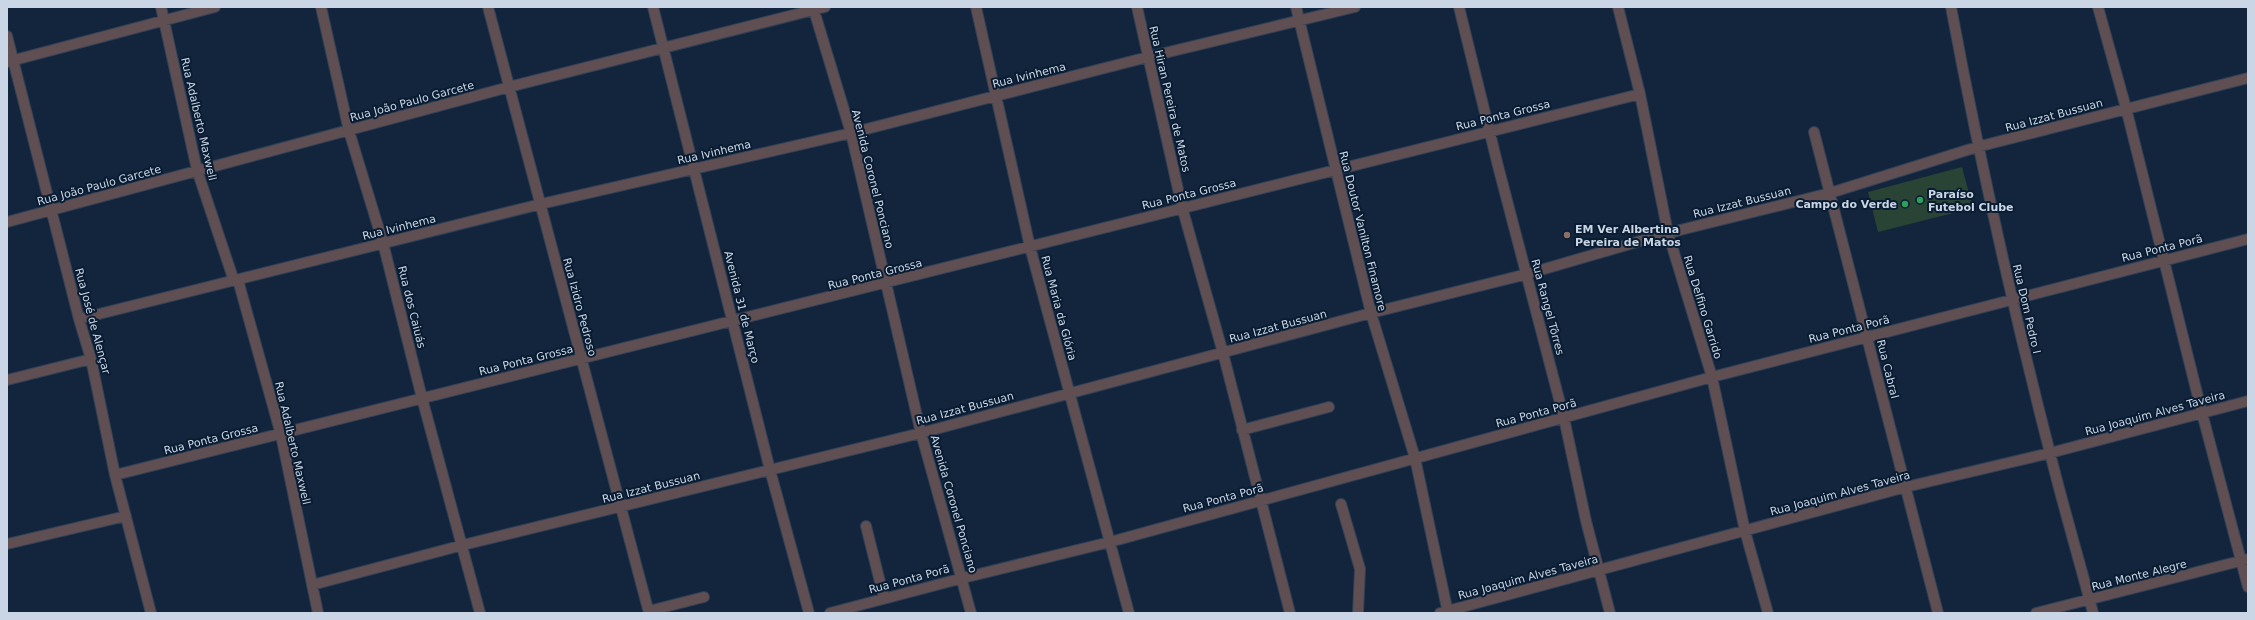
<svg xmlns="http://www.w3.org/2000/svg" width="2255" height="620" font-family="'DejaVu Sans',sans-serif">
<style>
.green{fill:#294335}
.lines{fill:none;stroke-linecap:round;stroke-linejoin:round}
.minor-casing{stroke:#304157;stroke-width:12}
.minor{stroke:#5f4f52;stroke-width:10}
.leisure-dot{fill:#2e9e5b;stroke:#091c32;stroke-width:1.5}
.education-dot{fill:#8d6e63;stroke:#091c32;stroke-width:1.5}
.labels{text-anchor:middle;stroke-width:4;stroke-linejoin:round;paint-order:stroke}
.street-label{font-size:11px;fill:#cad6e5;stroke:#091c32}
.poi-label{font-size:11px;font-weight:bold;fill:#cad6e5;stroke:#091c32;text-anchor:start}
</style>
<rect width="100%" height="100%" fill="#13253c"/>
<path class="green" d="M1962,167L1973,208L1878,232L1868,192Z"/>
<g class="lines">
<defs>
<path id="minor" d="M161,7L197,170L234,281
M321,7L349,131L383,243L422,398L480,613
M488,7L649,613
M653,7L770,470L809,613
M813,7L851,133L921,433L971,613
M976,7L1030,247L1129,613
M1137,7L1182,207L1223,353L1290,613
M1296,7L1371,313L1415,458L1448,613
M1459,7L1498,166L1564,418L1586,521L1610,613
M1618,7L1640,94L1668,233L1712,377L1745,531L1768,613
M1951,7C1979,157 2012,305 2050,453C2063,506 2079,559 2093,613
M2098,7L2126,108L2202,413L2248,587
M7,36L79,319L91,359L115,475L151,613
M7,62L215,7
M1814,132L1938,613
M7,222L509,87L825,7
M238,280L281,435L318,613
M79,319L541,204L851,133L1148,57L1355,7
M7,380L91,359
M1242,430L1329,407
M115,475L1640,94
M1341,504L1360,569L1358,613
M866,526L884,598
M7,544L126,516
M312,585L463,545L921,433L1371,313L1527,274L1668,233L1830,193L1977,147L2248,78
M649,611L704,597
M830,613L963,578L1110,542L1712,377L2248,239
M1440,613L1906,487L2050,453L2248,401
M2036,613L2248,559"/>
</defs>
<use href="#minor" class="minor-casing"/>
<use href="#minor" class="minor"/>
</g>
<g class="leisure-dot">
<circle cx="1920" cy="200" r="4"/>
<circle cx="1905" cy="204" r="4"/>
</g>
<circle class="education-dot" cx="1567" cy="235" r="4"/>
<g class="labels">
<g class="street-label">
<text transform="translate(1029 75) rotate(-14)" y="4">Rua Ivinhema</text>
<text transform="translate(1170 99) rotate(77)" y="4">Rua Hiran Pereira de Matos</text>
<text transform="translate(412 101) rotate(-15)" y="4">Rua João Paulo Garcete</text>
<text transform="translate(1503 115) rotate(-14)" y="4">Rua Ponta Grossa</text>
<text transform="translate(2054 115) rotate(-15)" y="4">Rua Izzat Bussuan</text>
<text transform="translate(199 119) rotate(77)" y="4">Rua Adalberto Maxwell</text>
<text transform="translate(714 152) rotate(-13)" y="4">Rua Ivinhema</text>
<text transform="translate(873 179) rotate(76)" y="4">Avenida Coronel Ponciano</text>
<text transform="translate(99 185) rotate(-15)" y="4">Rua João Paulo Garcete</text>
<text transform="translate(1189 194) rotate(-14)" y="4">Rua Ponta Grossa</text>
<text transform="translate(1742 202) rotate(-14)" y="4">Rua Izzat Bussuan</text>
<text transform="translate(399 227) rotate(-14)" y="4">Rua Ivinhema</text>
<text transform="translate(1363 231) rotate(76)" y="4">Rua Doutor Vanilton Finamore</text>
<text transform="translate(2162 248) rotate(-14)" y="4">Rua Ponta Porã</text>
<text transform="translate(875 274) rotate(-14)" y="4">Rua Ponta Grossa</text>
<text transform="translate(412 307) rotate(76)" y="4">Rua dos Caiuás</text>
<text transform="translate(580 307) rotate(75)" y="4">Rua Izidro Pedroso</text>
<text transform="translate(742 307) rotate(76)" y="4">Avenida 31 de Março</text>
<text transform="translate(1548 307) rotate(75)" y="4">Rua Rangel Tôrres</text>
<text transform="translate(1703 307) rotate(73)" y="4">Rua Delfino Garrido</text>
<text transform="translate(1059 308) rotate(75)" y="4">Rua Maria da Glória</text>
<text transform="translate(2027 309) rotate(77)" y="4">Rua Dom Pedro I</text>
<text transform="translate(93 321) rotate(75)" y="4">Rua José de Alençar</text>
<text transform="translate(1278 326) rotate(-15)" y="4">Rua Izzat Bussuan</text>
<text transform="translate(1849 329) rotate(-14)" y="4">Rua Ponta Porã</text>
<text transform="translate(526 360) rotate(-14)" y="4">Rua Ponta Grossa</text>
<text transform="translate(1888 369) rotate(76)" y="4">Rua Cabral</text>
<text transform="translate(965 408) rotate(-15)" y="4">Rua Izzat Bussuan</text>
<text transform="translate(1536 413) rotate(-15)" y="4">Rua Ponta Porã</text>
<text transform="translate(2155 413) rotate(-15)" y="4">Rua Joaquim Alves Taveira</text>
<text transform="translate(211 439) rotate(-14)" y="4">Rua Ponta Grossa</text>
<text transform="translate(293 443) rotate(77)" y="4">Rua Adalberto Maxwell</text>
<text transform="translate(651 487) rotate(-14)" y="4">Rua Izzat Bussuan</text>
<text transform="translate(1840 493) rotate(-15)" y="4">Rua Joaquim Alves Taveira</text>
<text transform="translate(1223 498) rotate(-15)" y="4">Rua Ponta Porã</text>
<text transform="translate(954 504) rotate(74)" y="4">Avenida Coronel Ponciano</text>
<text transform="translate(2139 575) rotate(-14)" y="4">Rua Monte Alegre</text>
<text transform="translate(1528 577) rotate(-15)" y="4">Rua Joaquim Alves Taveira</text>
<text transform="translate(909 579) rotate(-15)" y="4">Rua Ponta Porã</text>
</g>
<g class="poi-label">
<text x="1928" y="198">Paraíso<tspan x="1928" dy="13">Futebol Clube</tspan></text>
<text x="1897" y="208" text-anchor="end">Campo do Verde</text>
<text x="1575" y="233">EM Ver Albertina<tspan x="1575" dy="13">Pereira de Matos</tspan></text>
</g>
</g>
<rect width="2255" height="620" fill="none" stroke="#cad6e5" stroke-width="16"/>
</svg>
